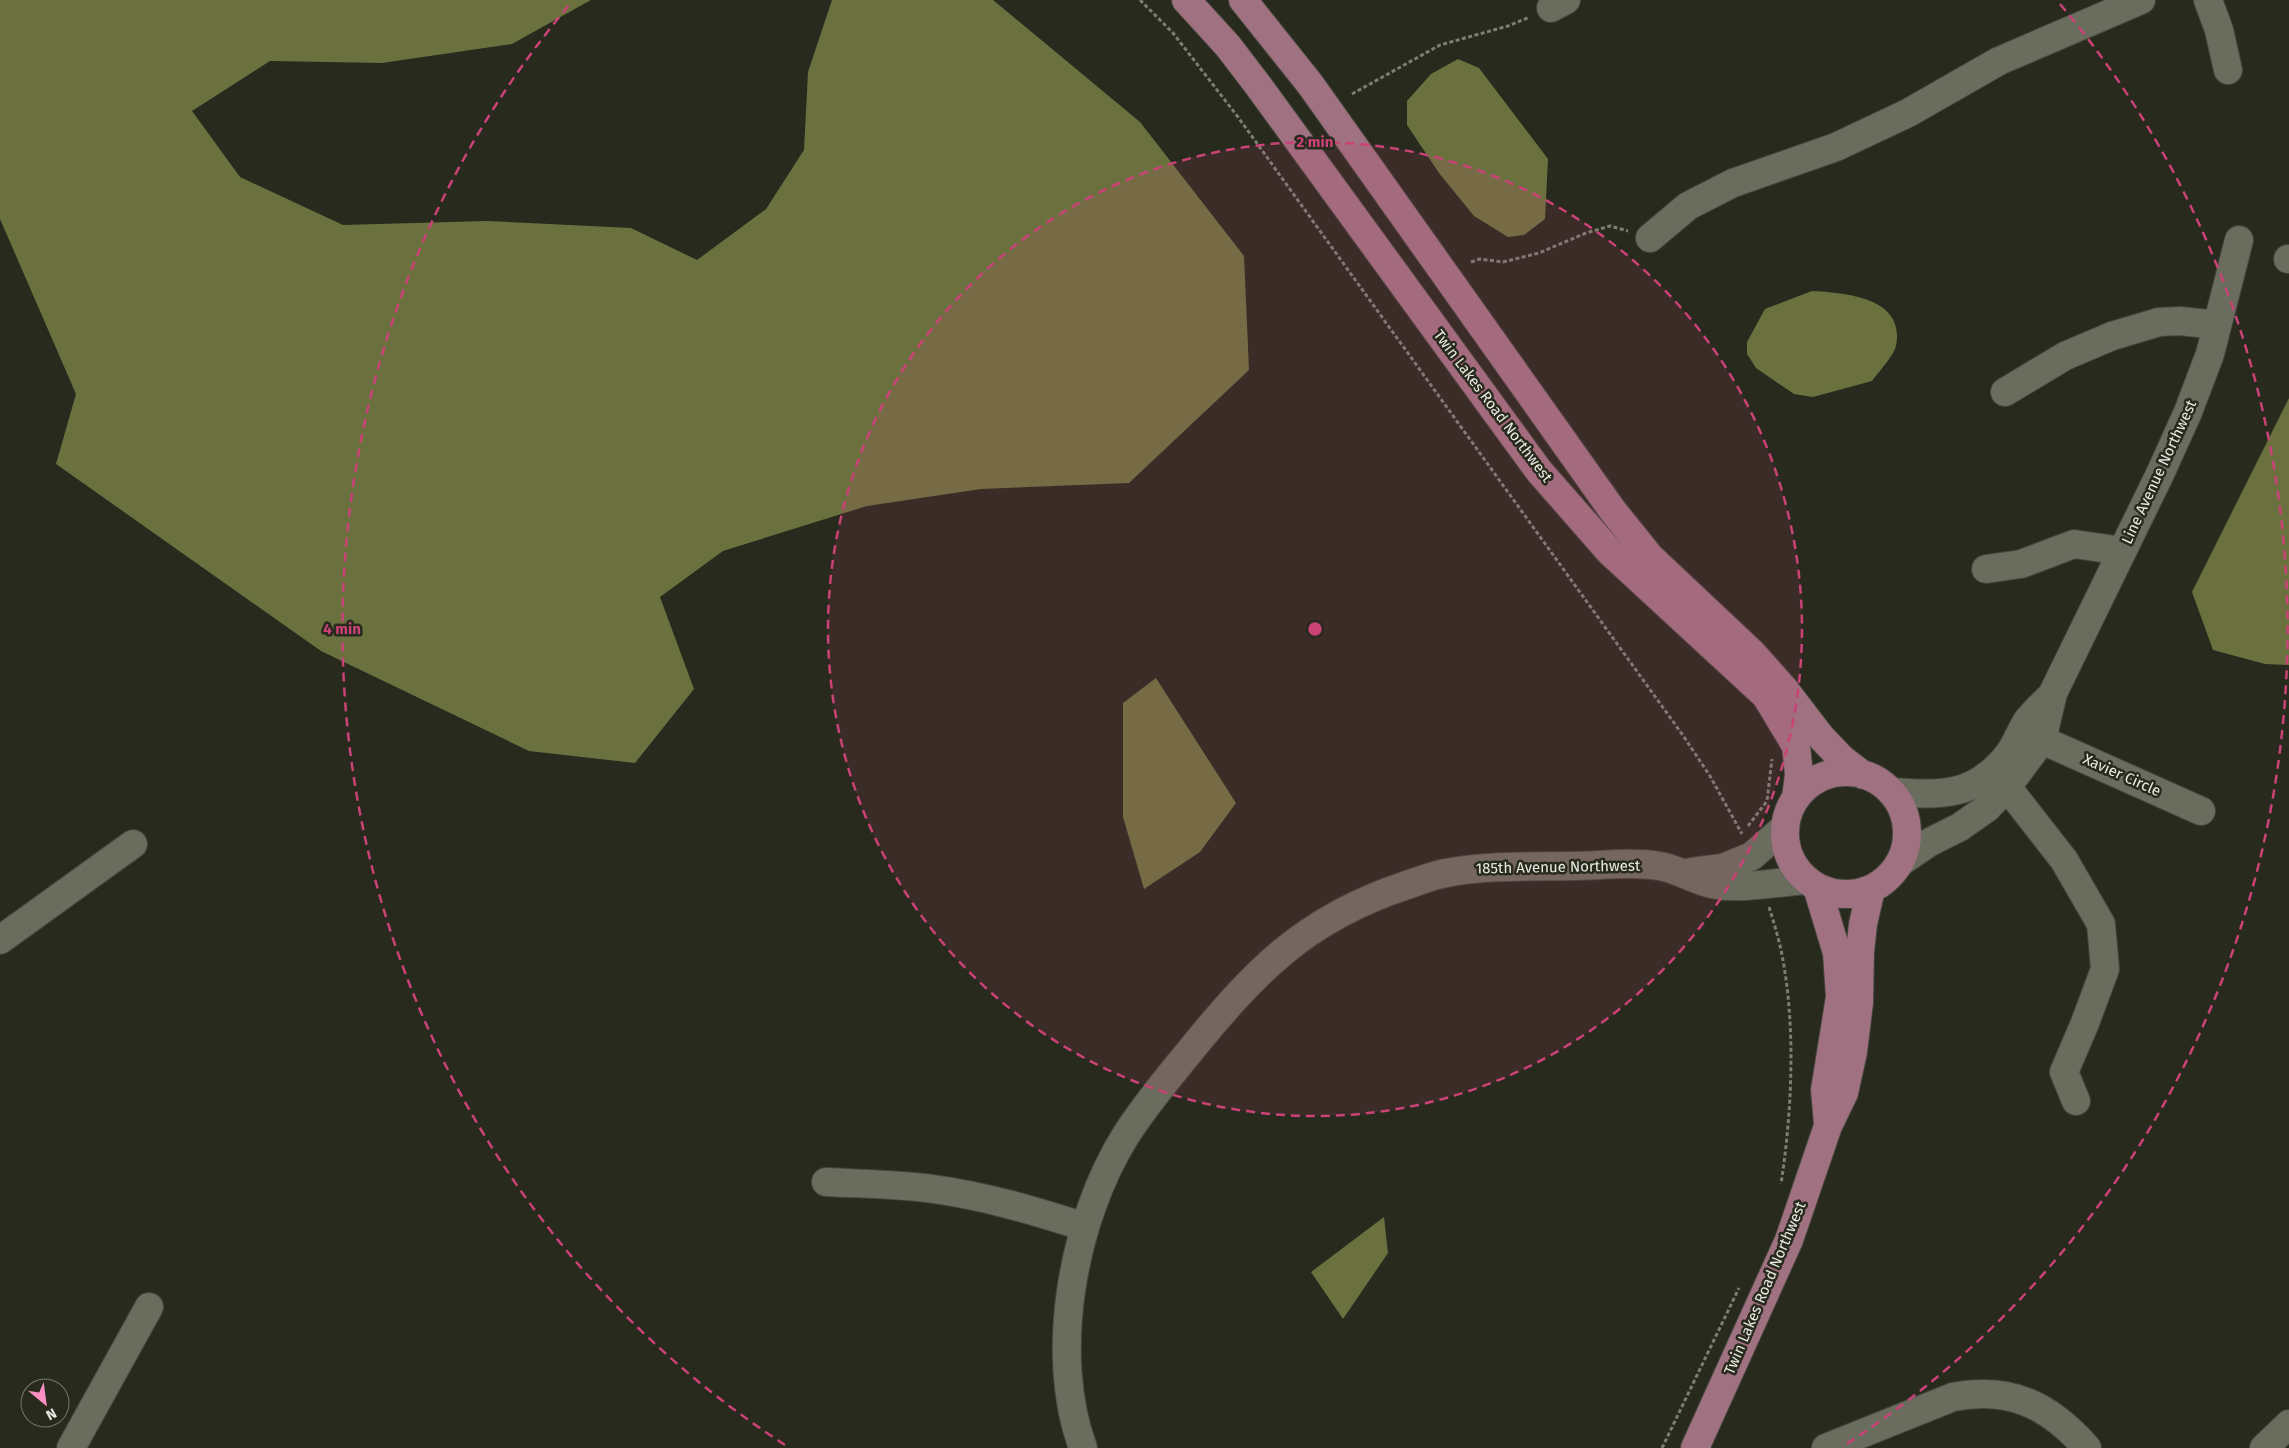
<svg xmlns="http://www.w3.org/2000/svg" width="2289" height="1448" font-family="'Fira Sans',sans-serif">
<style>
.water{fill:#6a713f}
.lines{fill:none;stroke-linecap:round;stroke-linejoin:round}
.minor-casing{stroke:#45463c;stroke-width:30}
.major-casing{stroke:#45463c;stroke-width:30}
.path{stroke:#7c7e73;stroke-width:3;stroke-dasharray:4 2.5;stroke-linecap:butt}
.minor{stroke:#6a6c5e;stroke-width:28}
.major{stroke:#9f7181;stroke-width:28}
.ring{fill:none;stroke:#ca4276;stroke-width:2.5;stroke-dasharray:9 6}
.labels{text-anchor:middle;stroke-width:5;stroke-linejoin:round;paint-order:stroke}
.street-label{font-size:15px;fill:#e9ebe3;stroke:#282a1e}
.centre{fill:#ca4276;stroke:#282a1e;stroke-width:2.5}
.ring-label{font-size:15px;text-anchor:middle;font-weight:bold;fill:#ca4276;stroke:#282a1e;stroke-width:5;stroke-linejoin:round;paint-order:stroke}
</style>
<rect width="100%" height="100%" fill="#282a1e"/>
<path class="water" d="M0,0H591L512,44L382,63L270,61L192,111L240,177L343,225L487,221L631,228L697,260L766,209L804,150L808,72L832,0H993L1140,122L1244,256L1249,370L1129,483L981,489L867,506L723,551L660,597L694,689L635,763L529,751L321,651L56,464L76,394L0,219Z
M1458,59L1479,68L1548,159L1545,219L1524,235L1508,237L1474,216L1439,173L1407,125V101L1431,74Z
M1812,291C1845,293 1906,297 1896,346C1894,355 1878,373 1872,381L1813,397L1794,394L1756,368L1747,354V342L1765,309Z
M2289,398V665L2265,664L2213,650L2192,592Z
M1156,678L1236,803L1200,852L1144,889L1123,817V703Z
M1384,1217L1388,1253L1343,1319L1311,1272Z"/>
<g class="lines">
<defs>
<path id="minor" d="M2208,0L2219,30L2228,70
M1551,8L1566,0
M1650,238L1688,206L1733,183L1836,147L1908,113L1999,61L2141,0
M2288,259H2289
M2005,392L2065,356L2112,336L2159,322L2180,321L2217,325
M1986,569L2021,564L2074,544L2122,551
M2042,740L2201,811
M2007,787L2064,860L2101,924L2105,969L2085,1023L2064,1072L2076,1101
M1891,792C1940,795 1974,798 2008,755C2016,745 2020,732 2027,721C2034,712 2043,704 2051,696
M1899,863L1930,842L1960,827L1987,808L2007,787L2042,740L2053,693L2160,474L2188,412L2210,354L2239,240
M1692,872L1723,868L1752,856L1785,827
M0,940L133,844
M826,1182C862,1184 898,1184 933,1189C985,1196 1035,1211 1085,1227
M71,1448L149,1307
M1083,1448C1048,1354 1073,1219 1126,1135C1145,1105 1168,1078 1190,1051C1255,971 1305,919 1404,886C1416,882 1429,877 1441,874C1484,865 1527,867 1570,866C1599,866 1630,861 1659,866C1678,869 1694,880 1712,884C1741,890 1777,882 1807,880
M1826,1448L1953,1397C2010,1386 2049,1405 2087,1448
M2264,1448L2289,1424"/>
<path id="major" d="M1186,0L1228,46L1257,84L1539,471L1610,552L1766,696L1796,746L1799,774L1796,798
M1243,0L1310,84L1613,511L1650,557L1753,654L1785,690L1821,737L1841,758L1863,775
M1785 833a61 61 0 1 1 122 0a61 61 0 1 1-122 0Z
M1817,887L1837,953L1840,997L1825,1090L1828,1124
M1695,1448L1789,1240L1828,1126L1844,1093L1853,1052L1859,1003L1860,952L1863,924L1871,889"/>
</defs>
<use href="#minor" class="minor-casing"/>
<use href="#major" class="major-casing"/>
<path class="path" d="M1140,0L1173,33L1238,117L1682,734L1710,776L1742,834
M1352,94L1440,45L1508,26L1530,17
M1471,262L1480,259L1503,262L1539,253L1586,233L1610,226L1628,231
M1748,826L1767,801L1772,759
M1769,907C1774,923 1779,939 1782,955C1796,1027 1792,1112 1781,1184
M1662,1448L1739,1288"/>
<use href="#minor" class="minor"/>
<use href="#major" class="major"/>
</g>
<circle cx="1315" cy="629" r="487" fill="#ca4276" fill-opacity=".12"/>
<g class="ring">
<circle cx="1315" cy="629" r="487"/>
<path d="M785 1445A973 973 0 0 1 570 4M2060 4A973 973 0 0 1 1845 1445"/>
</g>
<g class="labels">
<g class="street-label">
<text transform="translate(1493 406) rotate(53)" y="5">Twin Lakes Road Northwest</text>
<text transform="translate(2159 472) rotate(-65)" y="5">Line Avenue Northwest</text>
<text transform="translate(2122 775) rotate(24)" y="5">Xavier Circle</text>
<text transform="translate(1558 867) rotate(-1)" y="5">185th Avenue Northwest</text>
<text transform="translate(1765 1288) rotate(-67)" y="5">Twin Lakes Road Northwest</text>
</g>
</g>
<circle cx="1315" cy="629" r="8" class="centre"/>
<g class="ring-label">
<text x="1315" y="147">2 min</text>
<text x="342" y="634">4 min</text>
</g>
<g transform="translate(45 1403) rotate(151)"><circle r="24" fill="#282a1e" stroke="#75776d"/>
<path d="M0-4L9 19L0 12L-9 19Z" fill="#fc8fc1"/>
<text y="-8" font-size="14" font-weight="bold" text-anchor="middle" fill="#e9ebe3">N</text>
</g>
</svg>
